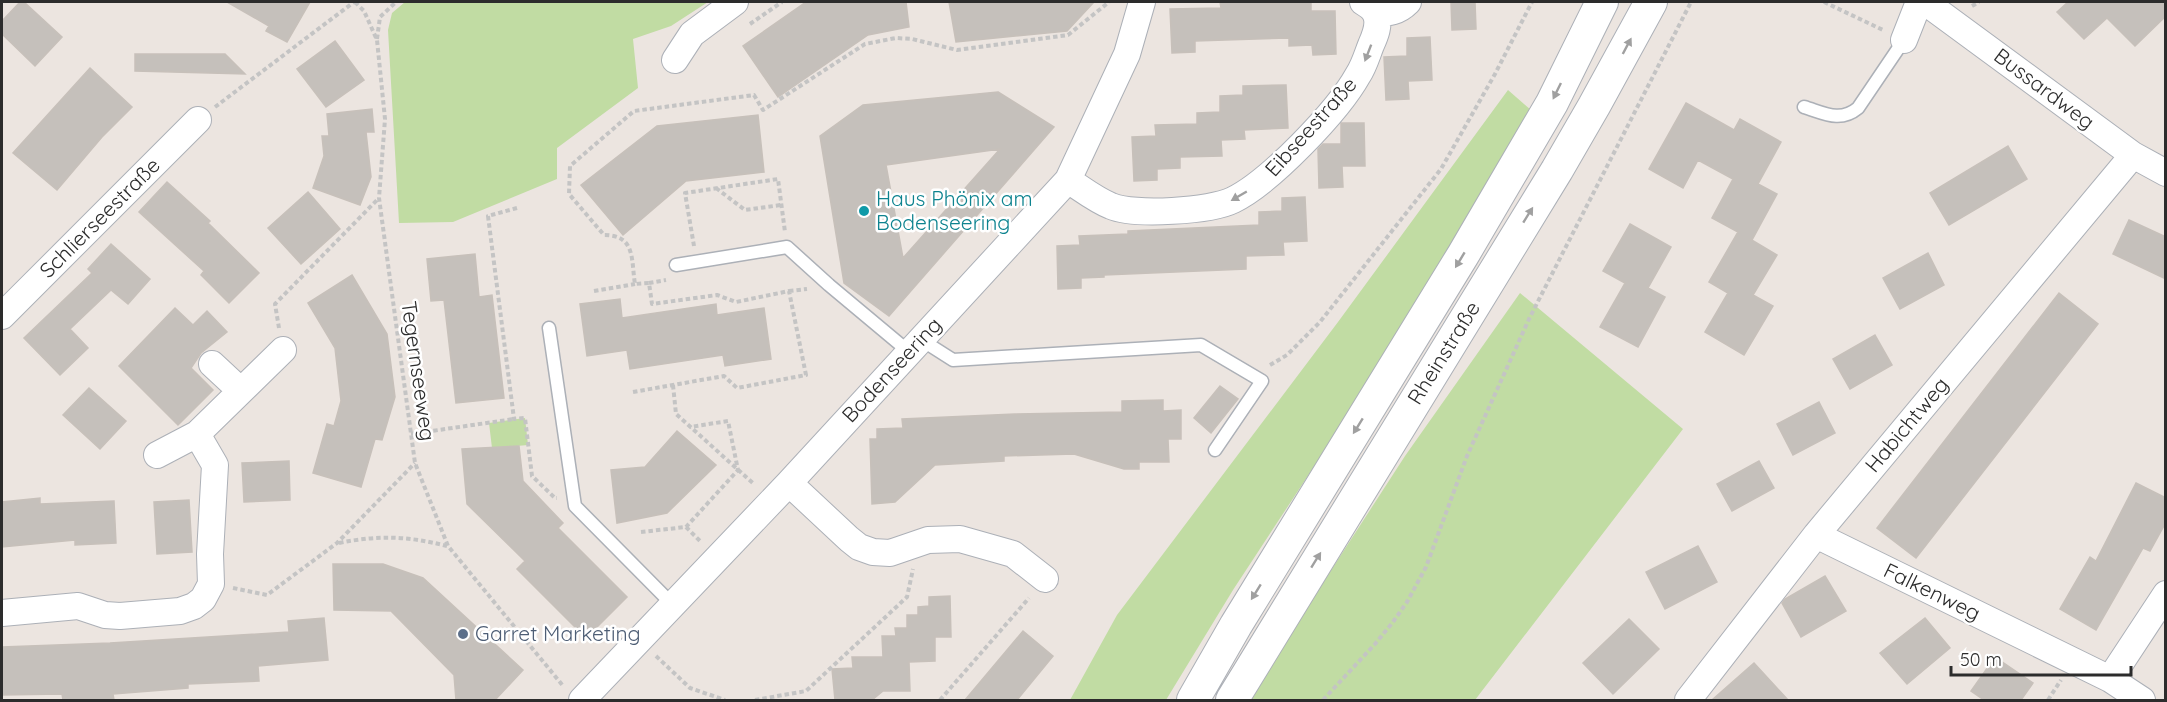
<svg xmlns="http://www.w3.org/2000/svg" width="2167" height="702" font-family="Quicksand,sans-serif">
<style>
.green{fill:#c1dca3}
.building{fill:#c5c0bb;stroke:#c7c0ba;stroke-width:1.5;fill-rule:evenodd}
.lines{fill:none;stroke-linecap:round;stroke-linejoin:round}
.service-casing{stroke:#acb0b7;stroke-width:15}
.minor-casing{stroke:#acb0b7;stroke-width:28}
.tertiary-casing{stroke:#acb0b7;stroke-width:34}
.path{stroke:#c4c4c4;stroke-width:4;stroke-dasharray:4.5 3;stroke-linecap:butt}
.service{stroke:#fff;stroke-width:12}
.minor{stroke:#fff;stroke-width:26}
.tertiary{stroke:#fff;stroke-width:32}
.oneway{fill:#a0a0a0}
.culture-dot{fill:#0f9aa8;stroke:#fff;stroke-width:2}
.service-dot{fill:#5c6f8a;stroke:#fff;stroke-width:2}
.labels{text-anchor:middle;stroke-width:5;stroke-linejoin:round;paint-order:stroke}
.street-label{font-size:21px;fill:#2c2c2c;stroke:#fff}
.culture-label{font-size:21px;fill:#0d838f;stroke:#fff;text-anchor:start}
.service-label{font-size:21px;fill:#4e5e75;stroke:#fff;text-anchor:start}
</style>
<rect width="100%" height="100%" fill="#ece5e0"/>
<path class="green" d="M405,2H708L671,26L633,39L638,88L557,148V179L453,222L399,223L388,30L392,13Z
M1508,90L1531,110L1433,285L1233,590L1166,700H1070L1117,615L1338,322Z
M1520,293L1683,429L1475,700H1251L1315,595L1405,456Z
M525,418L528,445L492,448L489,423Z"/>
<path class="building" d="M20,2H24L62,37L35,66L2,34V21Z
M227,2H310L287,42L266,31L269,26Z
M806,2H906L909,27L868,35L778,97L743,46Z
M949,2H1094L1067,31L956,42Z
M1220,2H1267V3L1311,2V11H1335L1336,54L1313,55L1312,45L1289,46V38L1195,41V52L1172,53L1170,9L1221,8Z
M1451,2H1475L1476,29L1452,30Z
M2068,2H2166V16L2135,46L2107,18L2084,39L2057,12Z
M1430,37L1432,80L1408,81L1409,99L1386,100L1384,57L1407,56V38Z
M335,41L364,80L326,107L297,69Z
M135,54H225L245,74L135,71Z
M90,68L132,107L102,137L57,190L13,153Z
M1286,85L1288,128L1244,130L1245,139L1221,140L1222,156L1180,157V168L1157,169V180L1134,181L1132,137L1156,136L1155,125L1197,124V113L1220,112V96L1243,95V86Z
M998,92L1054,127L889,316L844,283L820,136L863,105ZM1000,149L903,258L886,165Z
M1686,103L1734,130L1740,119L1781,142L1758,184L1777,194L1752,240L1750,239L1777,255L1753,295L1773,306L1744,355L1705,332L1728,293L1709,282L1738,232L1712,218L1733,179L1698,160L1683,188L1649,169Z
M372,109L374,132H366L371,177L360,205L313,188L324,156L322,136H329L327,114Z
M758,115L764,172L686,181L623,235L581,185L657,126Z
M1341,123H1364L1365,166H1342L1343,187L1319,188L1318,149L1323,144H1341Z
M2008,146L2027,179L1949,225L1930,193Z
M167,182L210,221L208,223L259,273L229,303L201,275L204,271L139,212Z
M308,192L340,229L301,264L268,228Z
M1305,197L1307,241L1283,242L1284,255L1246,256V269L1104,275V277L1081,278V288L1058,289L1057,246L1080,245L1079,236L1128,234V231L1259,225V212L1282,211V198Z
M2129,220L2166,237V279L2113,254Z
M1630,224L1671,247L1648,288L1665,297L1638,347L1600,327L1625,283L1603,271Z
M111,244L150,279L128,304L111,290L70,329L88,348L60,375L24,338L92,273L88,269Z
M1928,253L1944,285L1900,309L1883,278Z
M475,254L479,297L492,295L504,398L456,403L444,300L431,301L427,259Z
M352,275L387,334L395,397L382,440L375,439L361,487L313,473L327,424L334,426L341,401L335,348L308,303Z
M2059,293L2098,324L1916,558L1877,528Z
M620,299L622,318L716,304L717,315L764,308L771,359L725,366L723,355L630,369L627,350L587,356L580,304Z
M175,308L193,325L207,311L227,332L201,353L191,368L213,390L178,425L119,366Z
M1875,335L1892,365L1850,389L1833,359Z
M1220,386L1238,399L1211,433L1194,418Z
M89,388L126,421L100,449L63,415Z
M1163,400V411L1181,410V439H1168L1169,462H1139V469H1124L1074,454L1004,456V461L935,465L895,502L872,504L870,439H877V429L903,428L902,419L1015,414L1122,412V401Z
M1819,402L1835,433L1793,455L1777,424Z
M677,431L716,465L667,513L617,523L611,470L645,467Z
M519,446L523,481L563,523L558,528L627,597L586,638L517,569L525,561L467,504L462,449Z
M289,461L290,500L244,502L242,463Z
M1759,461L1774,488L1732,511L1717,484Z
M2136,483L2166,498V522L2150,551L2143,548L2096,630L2060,609L2090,557L2096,561Z
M40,498V504L114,501L116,543L75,545V540L2,547V502Z
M189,500L192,552L157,554L154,502Z
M1698,546L1717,582L1665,609L1646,572Z
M333,564H383L423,578L523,670L495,700H456L454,675L391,611L334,610Z
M1825,576L1846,611L1801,637L1782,603L1785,599Z
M950,596L951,637H935V661L909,662L910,691H883L872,700H835L832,669L853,668L852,657H883L882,636H896L895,628H907V615H918V607L929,606V597Z
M324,618L328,660L258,666L259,681L188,684V688L113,694L114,700H63L62,694L2,695V647L110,643L289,632L288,621Z
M1925,618L1950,648L1907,684L1880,653Z
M1629,619L1659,649L1613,694L1583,663Z
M1023,631L1053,656L1017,700H965Z
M1995,657L2033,683L2021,700H1984L1971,691Z
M1754,663L1788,700H1712Z"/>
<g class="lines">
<defs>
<path id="service" d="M1804,107C1824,113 1840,123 1858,108L1904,40
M676,265L787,247L829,285L908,351
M549,328L575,506L674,606
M920,339L953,360L1201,345L1262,381L1215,450"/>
<path id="minor" d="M1925,2L2133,155L2166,173
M1375,13C1389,13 1398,12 1408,2
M1904,40L1919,2
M675,60L692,34L735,2
M1068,180C1082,189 1096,200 1111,206C1134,216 1211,211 1233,200C1270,182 1338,111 1358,75C1364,66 1367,55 1371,45C1375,36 1380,25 1376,15C1374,9 1368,5 1363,2
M2,316L198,120
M212,364L241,391
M157,455L197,434L283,350
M789,483L849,539L859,547L873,552L890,553L928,540L960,539L1013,554L1045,579
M1816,535L2110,679L2142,700
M2,613L78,606L105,615L120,616L180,611L194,606L203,599L211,584L210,554L215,465L197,434
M2110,679L2166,594
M582,700L789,483L1068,180L1127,54L1142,2
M1688,700L1816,535L2133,155"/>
<path id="tertiary" d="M1193,700L1236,625L1463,255L1552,103L1602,2
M1232,700L1557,170L1594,106L1651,2"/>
</defs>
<use href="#service" class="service-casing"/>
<use href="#minor" class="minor-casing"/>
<use href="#tertiary" class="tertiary-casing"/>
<path class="path" d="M355,2L364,11L377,40L385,119L379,198L415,463L448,546L564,687
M1824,2L1883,30
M1972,6L1979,2
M750,24L782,2
M377,39L380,17L396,2
M215,107L354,2
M716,188L745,210L781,205
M517,208L488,216L514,419L525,418L532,476L555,498H557
M694,246L685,193L778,179L785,232
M649,283L666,280
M594,291L635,284
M789,291L807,289
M279,328L275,304L378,199
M1270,365L1287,355L1320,322L1441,169L1495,74L1532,2
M673,385L676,414L754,484
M633,392L724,376L737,388L806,375L789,291L736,302L717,295L652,304L649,283L635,284C631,260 636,235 604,235L569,194L570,166L634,111L754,95L763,110L865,44L896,38L912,39L957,50L1068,35L1109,2
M411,434L514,419
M686,527L700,541
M641,532L686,527L738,470L728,421L690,427
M339,543C379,535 408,536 447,546
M233,588L267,595L337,543L415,463
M656,656L690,688L725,700
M755,700L806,691L907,597L913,569
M940,700L1029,598
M1323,700L1375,644L1393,622L1407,602L1426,567L1467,456L1529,319L1691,2
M2048,700L2061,680"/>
<use href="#service" class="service"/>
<use href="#minor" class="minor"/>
<use href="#tertiary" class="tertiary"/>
</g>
<defs><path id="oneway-solid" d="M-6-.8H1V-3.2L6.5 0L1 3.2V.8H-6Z" transform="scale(1.5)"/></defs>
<g class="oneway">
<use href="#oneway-solid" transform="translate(1627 46) rotate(-62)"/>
<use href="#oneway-solid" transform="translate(1368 53) rotate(111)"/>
<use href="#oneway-solid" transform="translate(1557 91) rotate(116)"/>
<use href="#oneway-solid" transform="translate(1239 196) rotate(150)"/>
<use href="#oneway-solid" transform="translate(1528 215) rotate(-58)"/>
<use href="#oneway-solid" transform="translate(1460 260) rotate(121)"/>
<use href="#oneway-solid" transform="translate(1358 426) rotate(122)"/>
<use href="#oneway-solid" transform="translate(1316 560) rotate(-58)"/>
<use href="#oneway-solid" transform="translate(1256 592) rotate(122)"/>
</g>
<circle class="culture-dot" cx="864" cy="211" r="6"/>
<circle class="service-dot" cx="463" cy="634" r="6"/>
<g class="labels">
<g class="street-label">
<text transform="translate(2044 89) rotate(37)" y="7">Bussardweg</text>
<text transform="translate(1311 127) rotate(-48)" y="7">Eibseestraße</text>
<text transform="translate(100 218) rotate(-45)" y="7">Schlierseestraße</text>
<text transform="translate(1444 353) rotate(-58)" y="7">Rheinstraße</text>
<text transform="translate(892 370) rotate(-47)" y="7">Bodenseering</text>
<text transform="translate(418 371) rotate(82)" y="7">Tegernseeweg</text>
<text transform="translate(1907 425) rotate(-50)" y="7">Habichtweg</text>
<text transform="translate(1932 592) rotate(26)" y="7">Falkenweg</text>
</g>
<g class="culture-label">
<text x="876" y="206">Haus Phönix am<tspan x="876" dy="24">Bodenseering</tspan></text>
</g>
<g class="service-label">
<text x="475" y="641">Garret Marketing</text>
</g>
</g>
<rect width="2167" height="702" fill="none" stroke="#2c2c2c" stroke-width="6"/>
<path d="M1951 666v9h180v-9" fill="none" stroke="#2c2c2c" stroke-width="3"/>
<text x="1960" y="666" font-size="18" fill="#2c2c2c" stroke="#ffffff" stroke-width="4.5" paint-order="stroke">50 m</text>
</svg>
